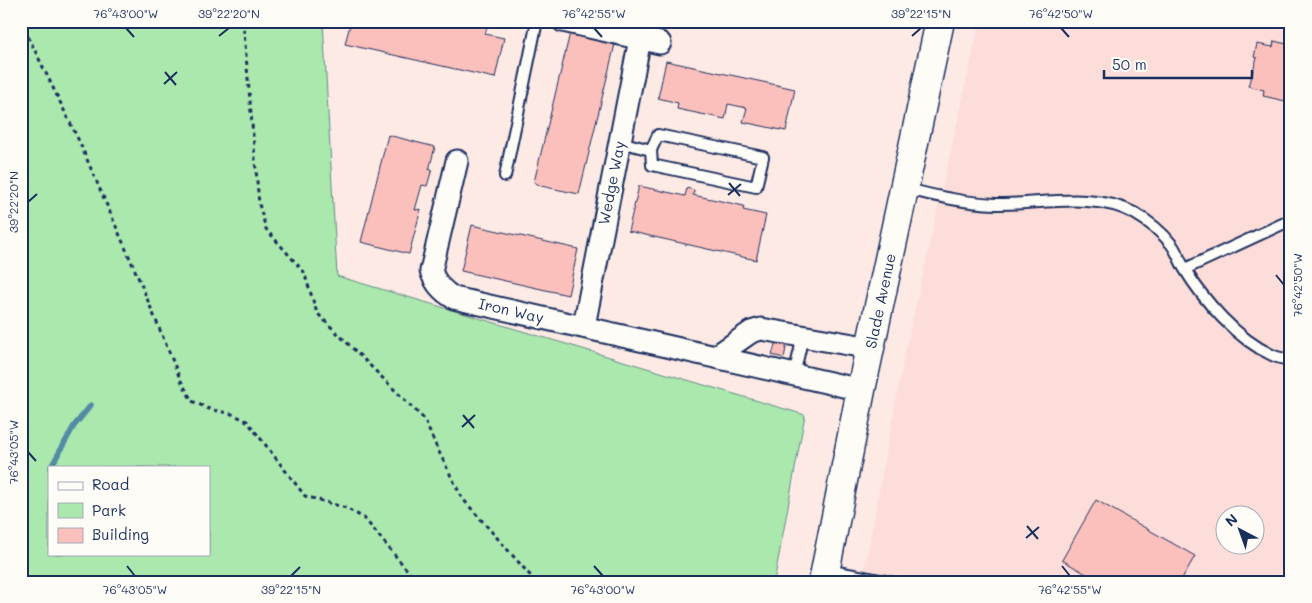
<svg xmlns="http://www.w3.org/2000/svg" width="1312" height="603" font-family="Mali,sans-serif">
<style>
.built{fill:#fdddd9;fill-rule:evenodd}
.green{fill:#abe8ae;stroke:#638c86;fill-rule:evenodd}
.lines{fill:none;stroke-linecap:round;stroke-linejoin:round}
.stream{stroke:#538ba4;stroke-width:5.5}
.building{fill:#fcc0bc;stroke:#1b2f5e}
.service-casing{stroke:#1b2f5e;stroke-width:14}
.minor-casing{stroke:#1b2f5e;stroke-width:25}
.secondary-casing{stroke:#1b2f5e;stroke-width:31}
.path{stroke:#1b2f5e;stroke-width:3;stroke-dasharray:4 4;stroke-linecap:butt}
.service{stroke:#fdfcf7;stroke-width:10}
.minor{stroke:#fdfcf7;stroke-width:21}
.secondary{stroke:#fdfcf7;stroke-width:28}
.ticks{fill:none;stroke:#1b2f5e;stroke-width:2}
.labels{text-anchor:middle;stroke-width:4.5;stroke-linejoin:round;paint-order:stroke}
.street-label{font-size:15px;fill:#1b2f5e;stroke:#fdfcf7}
.neatline{fill:none;stroke:#1b2f5e;stroke-width:2}
.ticks-label{font-size:12px;text-anchor:middle;fill:#1b2f5e}
</style>
<rect width="100%" height="100%" fill="#fdeae5"/>
<filter id="ink" filterUnits="userSpaceOnUse"><feTurbulence type="fractalNoise" baseFrequency=".02" numOctaves="2"/><feDisplacementMap in="SourceGraphic" scale="10" xChannelSelector="R" yChannelSelector="G"/><feConvolveMatrix kernelMatrix="1 2 1 2 8 2 1 2 1" color-interpolation-filters="sRGB"/></filter>
<g filter="url(#ink)">
<path class="built" d="M980,21H1291V502L1280,582H862L904,357ZM1224,516H1254V546H1224Z"/>
<path class="green" d="M21,21H323L337,276L805,415L774,582H21ZM49,467H209V554H49Z"/>
<g class="lines">
<path class="stream" d="M51,467L74,426L91,405"/>
</g>
<path class="building" d="M351,21H446L457,25L458,21H475L488,24L485,34L504,38L495,78L345,44Z
M570,33L615,44L579,194L541,186L534,182Z
M1274,41L1291,45V104L1290,102L1263,96L1264,90L1248,86L1257,58L1254,57L1257,44L1273,47Z
M666,61L795,89L786,131L743,122L747,108L728,104L725,119L677,109L678,103L658,98Z
M388,135L435,147L429,170L432,169L427,186L422,185L415,210L421,209L409,254L361,242Z
M639,186L685,196L687,188L694,190L693,195L744,206L743,210L766,215L756,260L628,231Z
M472,225L578,249L568,295L461,271Z
M776,341L787,343L784,358L772,355Z
M1096,500L1195,556L1180,582H1100L1062,560Z"/>
<g class="lines">
<defs>
<path id="service" d="M620,142L651,150L652,165L756,187L763,157L658,135L651,150
M505,176L537,21
M906,189C936,196 965,203 996,204C1039,205 1094,191 1134,213C1148,221 1162,232 1172,245C1177,252 1180,261 1184,268C1204,301 1237,339 1272,355C1278,358 1285,359 1291,360
M1185,269L1291,220
M794,375L803,336
M827,570L890,582"/>
<path id="minor" d="M563,21L660,43
M457,161L431,271C436,284 442,291 454,298L861,390
M584,326L640,39
M715,357L751,332L761,329L871,348"/>
<path id="secondary" d="M823,582L861,390L940,21"/>
</defs>
<use href="#service" class="service-casing"/>
<use href="#minor" class="minor-casing"/>
<use href="#secondary" class="secondary-casing"/>
<path class="path" d="M243,21L259,204L266,229L304,272L317,313L424,419L436,446L462,498L536,582
M21,22L79,141L141,284L181,381L192,401L209,409L232,414L247,421L305,496L346,508L364,518L413,577L421,582"/>
<use href="#service" class="service"/>
<use href="#minor" class="minor"/>
<use href="#secondary" class="secondary"/>
</g>
</g>
<path class="ticks" d="M126,28L134,37M594,28L602,37M1061,28L1069,37M219,36L229,28M912,36L921,28M165,72L176,85M164,84L177,72M729,183L740,196M728,195L741,184M28,202L37,194M1276,275L1284,285M463,415L474,428M462,427L475,415M28,452L36,461M1027,526L1038,539M1026,538L1039,527M127,566L135,576M594,566L603,576M1062,566L1070,576M291,576L300,567"/>
<g class="labels">
<g class="street-label">
<text transform="translate(612 183) rotate(-79)" y="5">Wedge Way</text>
<text transform="translate(881 301) rotate(-78)" y="5">Slade Avenue</text>
<text transform="translate(511 311) rotate(13)" y="5">Iron Way</text>
</g>
</g>
<rect width="1312" height="603" fill="none" stroke="#fdfcf7" stroke-width="55"/>
<rect x="48" y="466" width="162" height="90" fill="#fdfcf7" stroke="#a3aaba"/>
<rect x="58" y="482" width="25" height="8" fill="#fdfcf7" stroke="#a3aaba"/>
<text x="92" y="490" font-size="15" fill="#1b2f5e">Road</text>
<rect x="58" y="503" width="25" height="15" fill="#abe8ae" stroke="#a3aaba"/>
<text x="92" y="516" font-size="15" fill="#1b2f5e">Park</text>
<rect x="58" y="528" width="25" height="15" fill="#fcc0bc" stroke="#a3aaba"/>
<text x="92" y="540" font-size="15" fill="#1b2f5e">Building</text>
<g transform="translate(1240 530) rotate(319)"><circle r="24" fill="#fdfcf7" stroke="#a3aaba"/>
<path d="M0-4L9 19L0 12L-9 19Z" fill="#1b2f5e"/>
<text y="-8" font-size="14" font-weight="bold" text-anchor="middle" fill="#1b2f5e">N</text>
</g>
<path d="M1104 70v8h148v-8" fill="none" stroke="#1b2f5e" stroke-width="2.5"/>
<text x="1112" y="70" font-size="15" fill="#1b2f5e" stroke="#fdfcf7" stroke-width="4" paint-order="stroke">50 m</text>
<rect x="28" y="28" width="1256" height="548" class="neatline"/>
<g class="ticks-label">
<text x="126" y="18">76°43'00"W</text>
<text x="229" y="18">39°22'20"N</text>
<text x="594" y="18">76°42'55"W</text>
<text x="921" y="18">39°22'15"N</text>
<text x="1061" y="18">76°42'50"W</text>
<text transform="translate(14 202) rotate(-90)" y="4">39°22'20"N</text>
<text transform="translate(1298 285) rotate(-90)" y="4">76°42'50"W</text>
<text transform="translate(14 452) rotate(-90)" y="4">76°43'05"W</text>
<text x="135" y="594">76°43'05"W</text>
<text x="291" y="594">39°22'15"N</text>
<text x="603" y="594">76°43'00"W</text>
<text x="1070" y="594">76°42'55"W</text>
</g>
</svg>
